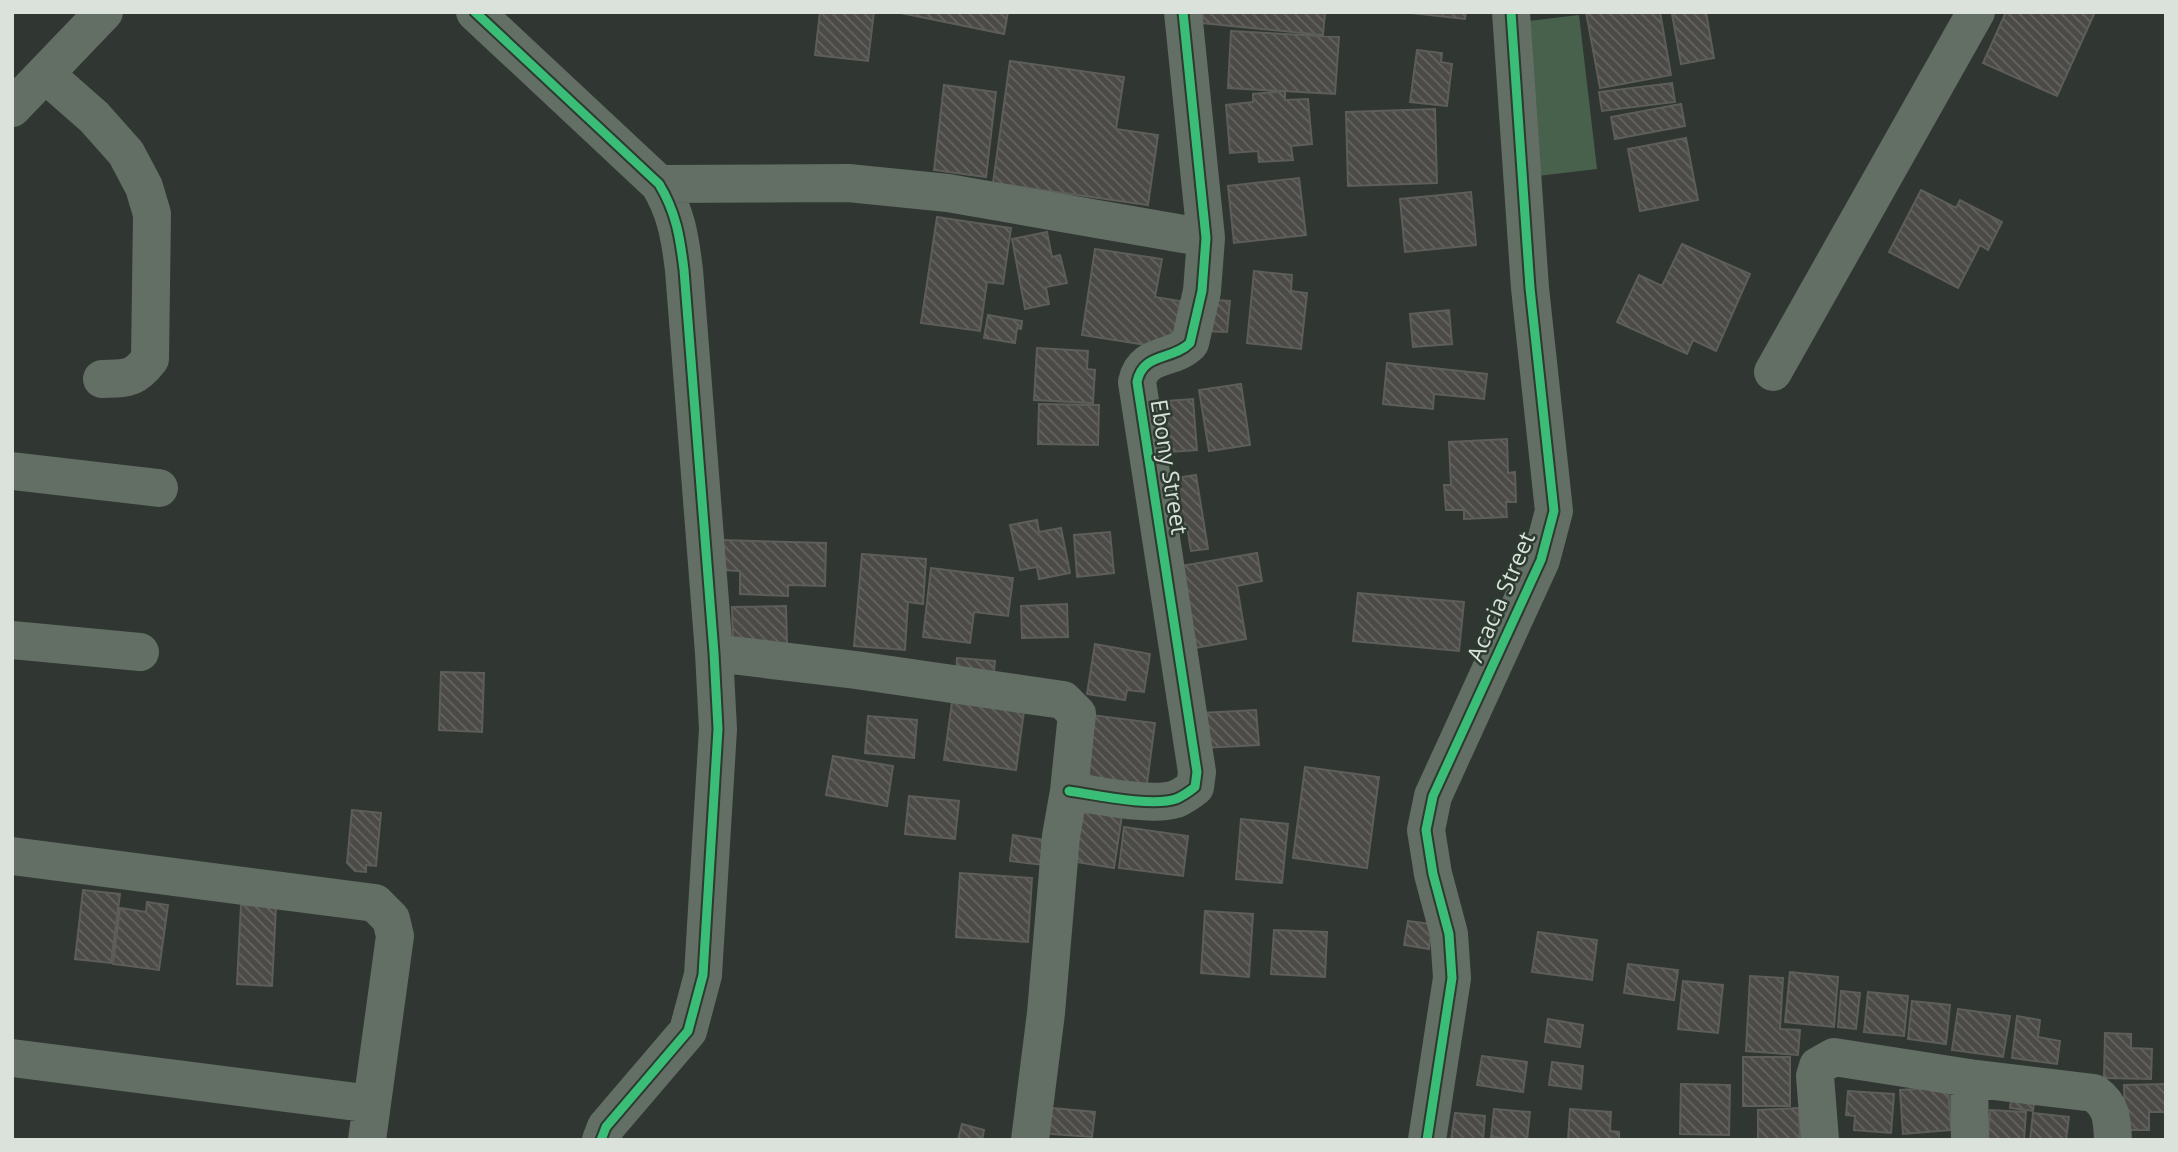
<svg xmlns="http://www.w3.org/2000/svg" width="2178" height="1152" font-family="'Open Sans',sans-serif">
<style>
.pitch{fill:#47614d}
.building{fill:url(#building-back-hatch);stroke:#5d5d59;stroke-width:2}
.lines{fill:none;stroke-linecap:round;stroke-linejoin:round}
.minor{stroke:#636e65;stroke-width:38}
.cycleway-casing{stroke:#2c3a2f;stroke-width:13}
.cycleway{stroke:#3abd76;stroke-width:9}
.labels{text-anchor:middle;stroke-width:5;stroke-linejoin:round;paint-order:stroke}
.street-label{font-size:23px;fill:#dae2db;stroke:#2c3a2f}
</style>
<defs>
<pattern id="building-back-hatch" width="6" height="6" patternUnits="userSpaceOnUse" patternTransform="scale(1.75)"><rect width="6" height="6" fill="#4b4a47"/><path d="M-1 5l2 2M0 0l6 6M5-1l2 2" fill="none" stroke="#646461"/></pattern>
</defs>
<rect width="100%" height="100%" fill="#303631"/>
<path class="pitch" d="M1579,15L1597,169L1538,176L1520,22Z"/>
<path class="building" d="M820,12H874L868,61L815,55Z
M896,12H1008L1004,34Z
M1203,12H1325L1323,35L1202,23Z
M1402,12H1466L1465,19Z
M1586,12H1660L1671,75L1600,88Z
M1680,12H1706L1714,58L1681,64L1672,14Z
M2006,12H2095L2057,96L1983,63Z
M1231,31L1339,37L1335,94L1228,88Z
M1417,50L1442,53L1441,62L1452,64L1447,106L1410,102Z
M1010,61L1124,77L1116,129L1158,135L1148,205L993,183Z
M1672,83L1675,102L1602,111L1599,92Z
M944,85L996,92L986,177L934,170Z
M1285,91V100L1308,99L1312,144L1291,146L1293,160L1259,162L1258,151L1230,153L1226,105L1253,102V94Z
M1681,104L1685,126L1615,139L1611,117Z
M1435,109L1437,183L1348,186L1346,112Z
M1686,138L1698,200L1640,211L1628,149Z
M1299,178L1306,235L1234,243L1228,186Z
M1921,190L1956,208L1960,200L2002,222L1988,250L1980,245L1958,288L1889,252Z
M1471,192L1476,245L1405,252L1400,199Z
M937,217L1011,228L1003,284L987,282L980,331L921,323Z
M1047,232L1052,257L1060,255L1067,283L1046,287L1049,304L1025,309L1012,239Z
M1682,244L1750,274L1716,351L1693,340L1687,354L1617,322L1639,275L1662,286Z
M1095,249L1162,259L1155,297L1180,301L1172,349L1082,335Z
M1254,271L1292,275L1291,291L1307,293L1301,349L1247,343Z
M1202,299L1230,301L1227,332L1199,331Z
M1449,310L1452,344L1413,347L1410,314Z
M988,315L1022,321L1021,329L1017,328L1015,343L984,338Z
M1037,348L1088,351L1087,369L1095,370L1093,403L1034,400Z
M1387,363L1487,374L1484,399L1434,394L1433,409L1383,404Z
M1241,384L1250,445L1209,451L1199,390Z
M1193,399L1197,450L1155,453L1151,402Z
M1039,404L1099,405L1098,445L1038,444Z
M1507,439L1508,473L1515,472L1516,502H1506L1507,517L1464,519V510H1446L1444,485H1451L1449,442Z
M1196,475L1208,549L1191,551L1187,526L1163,529L1156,481Z
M1037,520L1039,532L1061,528L1070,573L1039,579L1037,567L1020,570L1010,525Z
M1110,532L1114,573L1077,577L1074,535Z
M722,540L826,543L825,586L788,585V596L740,594V571L721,570Z
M1257,553L1262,581L1237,586L1246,639L1189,649L1175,567Z
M862,554L926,559L923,604L908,602L905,650L854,646Z
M931,568L1013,578L1008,616L974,612L970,643L923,637Z
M1358,593L1464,602L1459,651L1353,641Z
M1067,604L1068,637L1022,638L1021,606Z
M786,606L787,644L733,645L732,607Z
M1095,644L1150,654L1144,692L1127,690L1125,700L1087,694Z
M957,658L995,661L993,681L956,677Z
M441,672L484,673L482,732L439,730Z
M952,702L1024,711L1016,770L944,760Z
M1256,710L1259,745L1203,748L1201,713Z
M1091,715L1155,723L1146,791L1082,782Z
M868,716L917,720L914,758L865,753Z
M833,756L893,766L887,806L826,795Z
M1305,767L1379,777L1367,868L1293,858Z
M909,796L959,801L955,839L905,834Z
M1073,801L1123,809L1114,868L1064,860Z
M352,810L381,813L376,866L366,865V872L355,871L347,863Z
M1241,819L1288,824L1282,883L1236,879Z
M1124,827L1188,836L1183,876L1119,868Z
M1013,835L1046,840L1043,865L1010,861Z
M960,873L1032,878L1028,942L956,937Z
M83,890L120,894L111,963L75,959Z
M147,902L168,905L159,970L113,964L120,908L146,912Z
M241,905L276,907L272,986L237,984Z
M1205,911L1253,914L1249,977L1201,973Z
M1408,921L1432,924L1429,949L1404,945Z
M1274,930L1327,932L1325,977L1271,974Z
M1538,932L1597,940L1592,980L1532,972Z
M1628,964L1678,970L1674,1000L1624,993Z
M1790,972L1838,977L1834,1027L1785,1022Z
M1750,976L1783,978L1780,1029L1800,1030L1798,1055L1746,1051Z
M1683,981L1723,985L1718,1033L1678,1029Z
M1841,991L1860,993L1856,1029L1838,1027Z
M1868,992L1908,996L1904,1036L1864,1032Z
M1912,1001L1950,1005L1946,1044L1908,1039Z
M1958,1009L2010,1016L2003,1057L1952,1050Z
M2017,1016L2040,1020L2038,1037L2060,1041L2057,1064L2012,1058Z
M1548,1019L1583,1025L1580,1047L1545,1042Z
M2105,1033L2131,1034V1048L2152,1049L2151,1079L2104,1078Z
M1482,1056L1527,1062L1523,1092L1477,1085Z
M1743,1057H1790V1106H1743Z
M1552,1062L1583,1066L1581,1089L1549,1085Z
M1681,1084L1730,1085L1729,1135L1680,1134Z
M2166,1084V1112H2149V1130H2125L2124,1085Z
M1948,1087L1951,1130L1903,1134L1900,1090Z
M1848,1091L1894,1094L1891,1133L1854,1130L1855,1116L1846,1115Z
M2012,1094L2035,1097L2033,1111L2010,1108Z
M1041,1107L1095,1112L1092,1137L1038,1133Z
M1799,1108L1800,1140H1758V1110Z
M1494,1109L1530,1112L1527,1140L1491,1137Z
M1570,1109L1611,1112L1610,1131L1619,1132V1140H1568Z
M1990,1110L2026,1112L2024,1140H1988Z
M1455,1113L1485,1116L1483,1140H1451Z
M2033,1113L2069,1117L2066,1140H2030Z
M962,1124L984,1130L982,1140H958Z"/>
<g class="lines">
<path class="minor" d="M475,12L659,184C676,212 680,237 684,270L714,653L718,729L703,975L688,1031L606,1127L601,1140
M45,74L94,117L126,153L144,187L152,214L150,359C134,380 127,378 102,379
M12,108L104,12
M659,184L848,183L948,193L1206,238
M1773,372L1976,12
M12,471L159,488
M12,640L140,652
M714,653L856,670L1063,700L1077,714L1069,791L1061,836L1046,1013L1030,1140
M1069,791C1096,795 1152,807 1176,799C1183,796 1190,791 1195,787L1197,772L1137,382C1143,352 1172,361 1190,343L1202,291L1206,238L1183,12
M12,856L375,903L391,919L395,936L367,1140
M12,1058L372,1104
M1969,1078L1970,1140
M1427,1140L1452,978L1449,934L1433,874L1426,830L1433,796L1541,560L1554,511L1530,288L1511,12
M1820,1140L1815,1076L1818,1066L1834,1057L1969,1078L2094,1093C2112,1106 2112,1119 2113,1140"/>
<defs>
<path id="cycleway" d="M475,12L659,184C676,212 680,237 684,270L714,653L718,729L703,975L688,1031L606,1127L601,1140
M1069,791C1096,795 1152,807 1176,799C1183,796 1190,791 1195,787L1197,772L1137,382C1143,352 1172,361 1190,343L1202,291L1206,238L1183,12
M1427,1140L1452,978L1449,934L1433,874L1426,830L1433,796L1541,560L1554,511L1530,288L1511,12"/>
</defs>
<use href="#cycleway" class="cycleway-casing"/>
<use href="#cycleway" class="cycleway"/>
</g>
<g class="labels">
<g class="street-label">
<text transform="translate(1169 467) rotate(81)" y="8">Ebony Street</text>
<text transform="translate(1501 597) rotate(-67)" y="8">Acacia Street</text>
</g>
</g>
<rect width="2178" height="1152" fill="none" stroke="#dae2db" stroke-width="28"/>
</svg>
